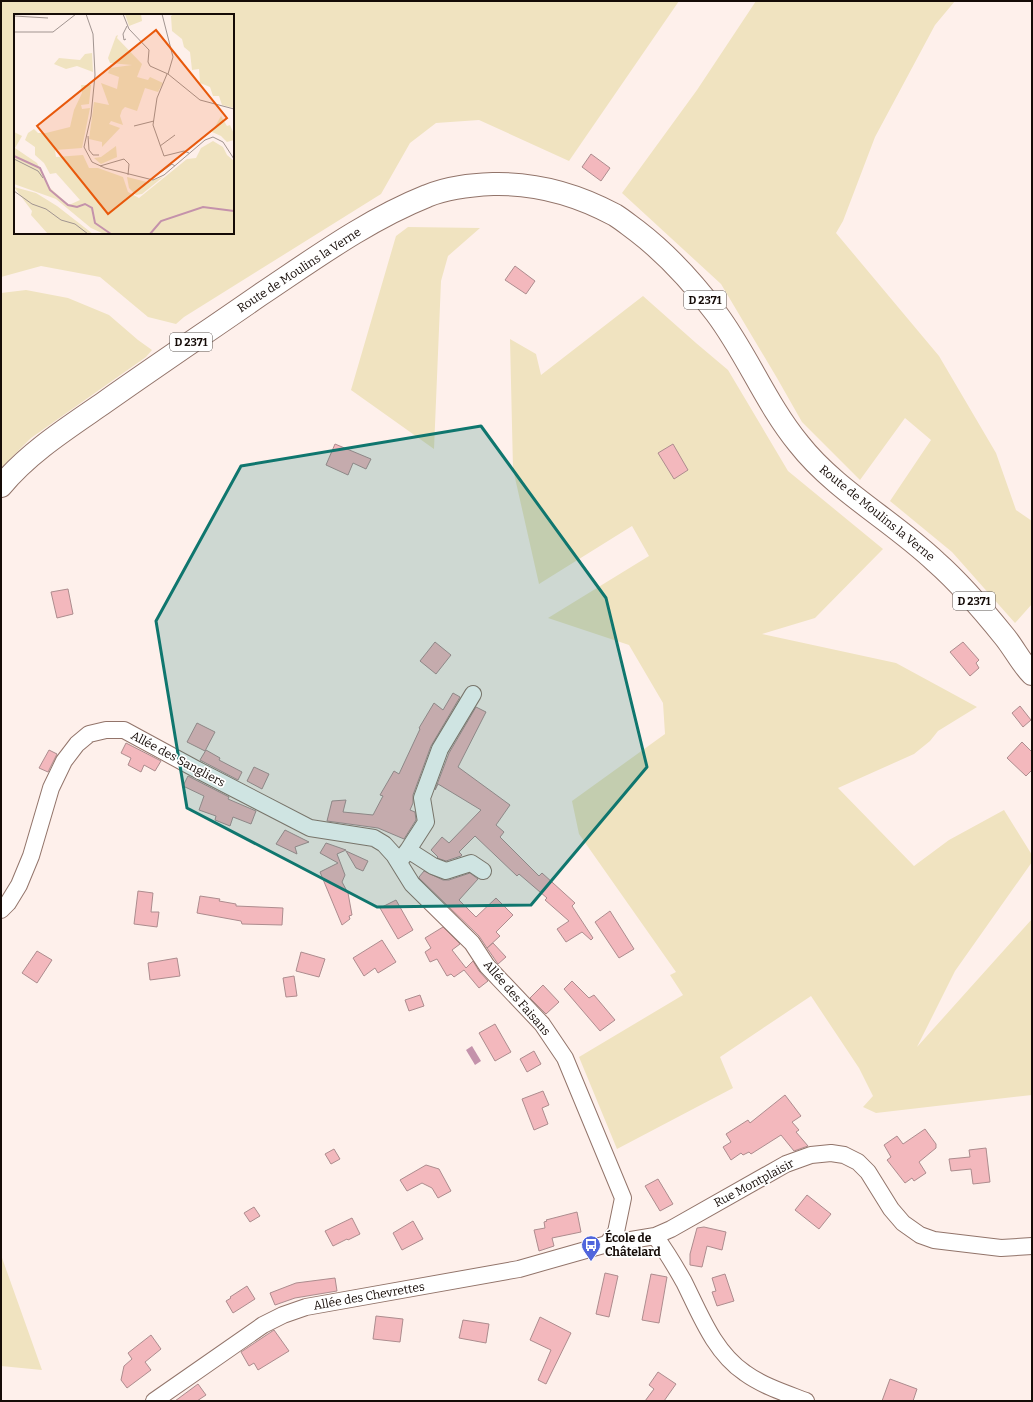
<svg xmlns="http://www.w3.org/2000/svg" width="1033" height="1402" font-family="Bitter,serif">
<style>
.green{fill:#f0e3c0;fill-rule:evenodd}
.water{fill:#c492ab}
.building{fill:#f3b8bd;stroke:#ad8c8e}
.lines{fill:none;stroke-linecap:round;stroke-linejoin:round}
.minor-casing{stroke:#92746a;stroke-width:18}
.primary-casing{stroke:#92746a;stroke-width:24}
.minor{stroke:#fff;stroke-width:16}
.primary{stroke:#fff;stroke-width:22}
.marked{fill:#0f766e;fill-opacity:0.2;stroke:#0f766e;stroke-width:3;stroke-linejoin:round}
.labels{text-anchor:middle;stroke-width:3.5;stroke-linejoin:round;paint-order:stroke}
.shield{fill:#fff;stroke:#5b5451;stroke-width:1}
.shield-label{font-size:11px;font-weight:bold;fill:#150b07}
.street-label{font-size:12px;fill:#150b07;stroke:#fff}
.poi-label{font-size:12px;font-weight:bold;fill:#150b07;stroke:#fff;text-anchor:start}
.inset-river{fill:none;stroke:#c492ab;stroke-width:2}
.inset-road{fill:none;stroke:#a19490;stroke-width:1}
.view{fill:#e8590c;fill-opacity:0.15;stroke:#e8590c;stroke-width:2}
.inset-edge{fill:none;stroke:#150b07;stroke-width:2}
</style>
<rect width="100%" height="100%" fill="#fef0eb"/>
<path class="green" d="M1,1H679L569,161L479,120L436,123L410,143L381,194L184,317L176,324L148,317L100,277L41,266L1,277ZM15,15H233V233H15Z
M756,1H955L935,25L875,137L843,221L836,233L939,356L996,453L1016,510L1032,521V604L1015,623L952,552L890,501L931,440L905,418L860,480L802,422L777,378L721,284L622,193L697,90Z
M408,227L480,228L448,256L441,281L434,449L351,390L396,236Z
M26,290L68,298L109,315L138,340L152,350L146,357L31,438L1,468V293Z
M643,296L696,343L728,370L788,471L883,549L815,618L762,634L896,663L977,707L938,731L930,741L914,754L838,788L914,866L949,840L1004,810L1032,855V862L955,971L917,1047L1032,919V1095L876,1113L863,1107L873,1096L859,1068L811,996L720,1057L733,1088L617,1149L579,1057L683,995L670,975L676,972L579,834L572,801L665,734L663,703L629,645L548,618L649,556L632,526L539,584L513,469L510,339L536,354L541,375Z
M1,1255L42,1370L1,1366Z"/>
<path class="water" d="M472,1046L481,1061L475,1065L466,1050Z"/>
<path class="building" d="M591,154L610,168L601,181L582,167Z
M515,266L535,281L526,294L505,280Z
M335,444L371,459L366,469L353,463L348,475L326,465Z
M673,444L688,470L674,479L658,453Z
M68,589L73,614L57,618L51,592Z
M435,642L451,655L436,674L420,661Z
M963,642L979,660L976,663L979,668L970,676L950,652Z
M453,693L460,697L431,746L413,795V803L410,810L415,812L416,820L404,839L378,828L327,821L332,801L346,800L343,812L373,815L383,796L380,795L394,771L399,774L420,729L419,728L434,703L443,710Z
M1020,706L1031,720L1023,727L1012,713Z
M476,707L486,712L458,767L510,805L496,825L504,832L500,837L539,876L542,873L575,903L572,906L593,938L591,940L582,932L566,942L557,929L569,921L545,900L547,898L519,874L517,876L475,836L459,852L462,855L461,856L446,861L437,858L438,857L431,850L442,837L449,843L481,810L438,784L435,790L449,753Z
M197,723L215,732L205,751L187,742Z
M1022,742L1032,752V770L1026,776L1007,758Z
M126,743L161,761L155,771L144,765L141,772L128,765L131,758L121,753Z
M49,750L57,754L48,772L39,768Z
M206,750L220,758L219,760L242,772L238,780L200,760Z
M254,767L269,774L262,789L247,781Z
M188,776L229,797L228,799L256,811L251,824L233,817L230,826L215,820L216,816L199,810L204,796L183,786Z
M285,830L309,842L295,847L297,854L276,844Z
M326,843L346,850L337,854L345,875L342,882L348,893L352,915L349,916L350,919L342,925L320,872L338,863L320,853Z
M346,851L368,861L363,871L356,868Z
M424,871L443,880H449L470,873L478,879L459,900L476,917L496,898L513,915L496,932L500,936L487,948L479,936L419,878V877Z
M138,891L153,893L151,912H159L157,927L134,924Z
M200,896L220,899L219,901L236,904V906L283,908L282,925L242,924L241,921L197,913Z
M396,900L413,930L398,939L380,908Z
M610,911L634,949L619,958L595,922Z
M443,927L460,944L452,950L466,968L473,961L479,971L488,981L479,988L464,970L454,977L451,974L447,976L437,959L430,962L425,952L431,948L425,938Z
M382,940L396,962L378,973L375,968L364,976L353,958Z
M493,943L506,957L498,964L487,948Z
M37,951L52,960L37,983L22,973Z
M301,952L325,959L319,977L296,971Z
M177,958L180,976L150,980L148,963Z
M294,976L297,996L286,997L283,978Z
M572,981L589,998L594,995L615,1020L600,1031L564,989Z
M543,985L559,1002L546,1014L530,998Z
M420,995L424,1006L409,1011L405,1000Z
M495,1024L511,1052L495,1061L479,1033Z
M534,1051L541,1064L527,1072L520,1059Z
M543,1091L549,1105L542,1108L548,1124L534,1130L522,1099Z
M785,1095L801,1116L792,1122L799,1130L796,1132L808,1146L794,1151L781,1135L751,1154L749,1152L743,1155L741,1153L731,1160L723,1147L731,1142L726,1134L748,1120L750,1123Z
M925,1129L936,1144V1148L919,1162L926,1173L914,1181L912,1178L905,1183L887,1160L891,1157L884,1145L897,1136L903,1144Z
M986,1148L990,1182L973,1184L971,1169L951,1171L949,1159L970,1157L969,1150Z
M334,1149L340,1159L331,1164L325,1154Z
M426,1165L439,1169L451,1191L438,1198L432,1188L422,1183L407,1191L400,1180Z
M658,1179L673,1204L660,1211L645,1186Z
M807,1195L831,1214L819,1229L795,1210Z
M254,1207L260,1216L250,1222L244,1213Z
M577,1212L581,1232L552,1238L554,1246L539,1251L534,1230L545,1228L544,1222L547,1221L546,1220Z
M352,1218L360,1234L348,1240L347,1239L333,1246L325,1231Z
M413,1221L423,1239L402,1250L393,1233Z
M704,1227L726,1232L722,1250L707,1246L702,1267L690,1265V1254L697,1228Z
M605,1273L618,1276L609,1317L596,1314Z
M651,1274L667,1277L659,1323L642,1320Z
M725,1274L734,1301L717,1306L712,1292L716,1291L712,1278Z
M335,1278L337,1291L295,1298L275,1305L270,1293L296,1283Z
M247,1286L255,1299L233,1313L226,1301L231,1298L230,1297Z
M376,1316L403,1319L400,1342L373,1339Z
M540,1317L571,1333L546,1384L538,1380L551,1350L530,1340Z
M463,1320L489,1324L486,1343L459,1338Z
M274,1330L289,1351L258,1370L254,1363L249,1366L241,1352Z
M151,1335L161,1349L145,1362L151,1370L127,1388L121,1380L124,1366L132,1359L128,1353Z
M658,1372L676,1384L664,1401H645L654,1389L649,1385Z
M890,1379L917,1389L913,1401H882Z
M198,1384L206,1395L197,1401H175Z"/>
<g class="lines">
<defs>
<path id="minor" d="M408,850L433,866L446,871L471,863L483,871
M399,862L408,850L426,822L422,798L440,749L473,694
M1,910L8,903L19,885L31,856L51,788L64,761L77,744L89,734L106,730H124L194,768L310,828L374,838L384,844L394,855L412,884L472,943L487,966L542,1024L565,1058L623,1198L616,1232L607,1244
M655,1236C666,1251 675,1266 684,1282C700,1314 714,1352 745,1373C763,1386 785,1393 806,1401
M154,1401L263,1325L283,1315L306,1307L519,1269L607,1244L655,1236L671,1229L786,1164L811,1155L831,1153L844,1155L858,1162L868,1172L891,1209L903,1223L920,1235L934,1240L1001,1248L1032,1246"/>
<path id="primary" d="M1,486C29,452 69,427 105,402C156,366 208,331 260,295C314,259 367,220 427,196C448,187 471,185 493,184C536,183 578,195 615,215C623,220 630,226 637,231C667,254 694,284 716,313C747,354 766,404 799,444C835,490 893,521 936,562C961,584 983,610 1004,636C1014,648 1021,663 1032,674"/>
</defs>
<use href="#minor" class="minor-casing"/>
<use href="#primary" class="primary-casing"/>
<use href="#minor" class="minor"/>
<use href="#primary" class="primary"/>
</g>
<path class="marked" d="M481,426L606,598L647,767L531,905L377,907L187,808L156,621L241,466Z"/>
<defs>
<symbol id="bus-pin" viewBox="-11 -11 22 30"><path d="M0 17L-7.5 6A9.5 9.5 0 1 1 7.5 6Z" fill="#5166dc" stroke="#fff"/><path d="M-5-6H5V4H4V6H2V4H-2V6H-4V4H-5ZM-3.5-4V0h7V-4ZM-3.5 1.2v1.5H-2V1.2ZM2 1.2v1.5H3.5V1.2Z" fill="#fff"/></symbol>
</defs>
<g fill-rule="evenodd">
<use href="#bus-pin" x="580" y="1234" width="22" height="30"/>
</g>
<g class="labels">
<g class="shield">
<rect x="684" y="291" width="42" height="18" rx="3"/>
<rect x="170" y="333" width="42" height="18" rx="3"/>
<rect x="953" y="592" width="42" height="18" rx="3"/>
</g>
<g class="shield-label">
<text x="705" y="304">D 2371</text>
<text x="191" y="346">D 2371</text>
<text x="974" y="605">D 2371</text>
</g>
<g class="street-label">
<text transform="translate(299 270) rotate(-33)" y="4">Route de Moulins la Verne</text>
<text transform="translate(877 513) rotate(39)" y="4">Route de Moulins la Verne</text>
<text transform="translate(178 759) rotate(28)" y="4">Allée des Sangliers</text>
<text transform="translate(517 998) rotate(49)" y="4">Allée des Faisans</text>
<text transform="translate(754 1183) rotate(-28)" y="4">Rue Montplaisir</text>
<text transform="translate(369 1296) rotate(-10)" y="4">Allée des Chevrettes</text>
</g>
<g class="poi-label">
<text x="605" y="1242">École de<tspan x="605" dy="14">Châtelard</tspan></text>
</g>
</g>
<g transform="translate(14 14)">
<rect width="220" height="220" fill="#fef0eb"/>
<path d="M111,0H127L128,7L115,12ZM160,0H220V94L208,91L205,82H199L196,73L186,69L185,55L178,56L176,38L170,33L168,25L158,17L157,2ZM104,21L103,24L128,50L123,63L134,66L136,63L149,69L144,78L131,74L123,97L111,93L108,96L106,102L109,111L97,107L95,110L106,114L88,133V128L75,125L80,88L95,91L87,69L103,75L105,63L94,59L96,54L118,51L96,49L94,44L102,22ZM78,39L79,58L63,52L52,55L40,50L45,44L66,46L71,40ZM67,71H77L75,90L67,91L68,95L76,94L68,134L41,136L42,143L69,141L75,154H84L109,163L114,178L125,184L173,145L182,144L187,134L199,127L209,133L213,141L220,147V220H90L77,214L42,185L0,170V118L8,122L1,134L23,149L35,173L55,191L66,186L42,159L36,160L30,149L21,141V133L11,126L14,119L20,115L24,119H32L56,113L60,96L68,79ZM207,102L213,112L216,111L220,120V126L213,128L207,122L198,118ZM102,132L103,143L87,150L80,144L87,143ZM113,163L133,168L149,163L128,180L122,181L115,174ZM0,173L22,179L43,192L79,220H34L17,201L18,197Z" fill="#f0e3c0"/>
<path class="inset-river" d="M0,142L26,154L36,176L54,191L63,193L71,190L78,194L81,209L97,220M136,220L147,207L189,193L220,197"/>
<path class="inset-road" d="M72,0L79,20L81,61L77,102L70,133L78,148L91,154L139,166L150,161L191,126L199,123L209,128L220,145M109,0L115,15L135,36L134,48L136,52L154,60L186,86L220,95M148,0L159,43L154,60M0,2L34,4M0,18H39L62,0M112,25L110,26L109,20L113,12M153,60L143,84L139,111L150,142L170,137L175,139M120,112L140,107M74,122L75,136L79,141H85M146,132L161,121M0,145L24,157L29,164M86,152L110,145L115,150L114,161M147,158L158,150L161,152M0,177L18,190L32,195L47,206L61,210L74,220"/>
<path class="view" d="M142,16L213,104L94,200L23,112Z"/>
<rect width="220" height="220" class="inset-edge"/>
</g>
<rect width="1033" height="1402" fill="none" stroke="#150b07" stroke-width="4"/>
</svg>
